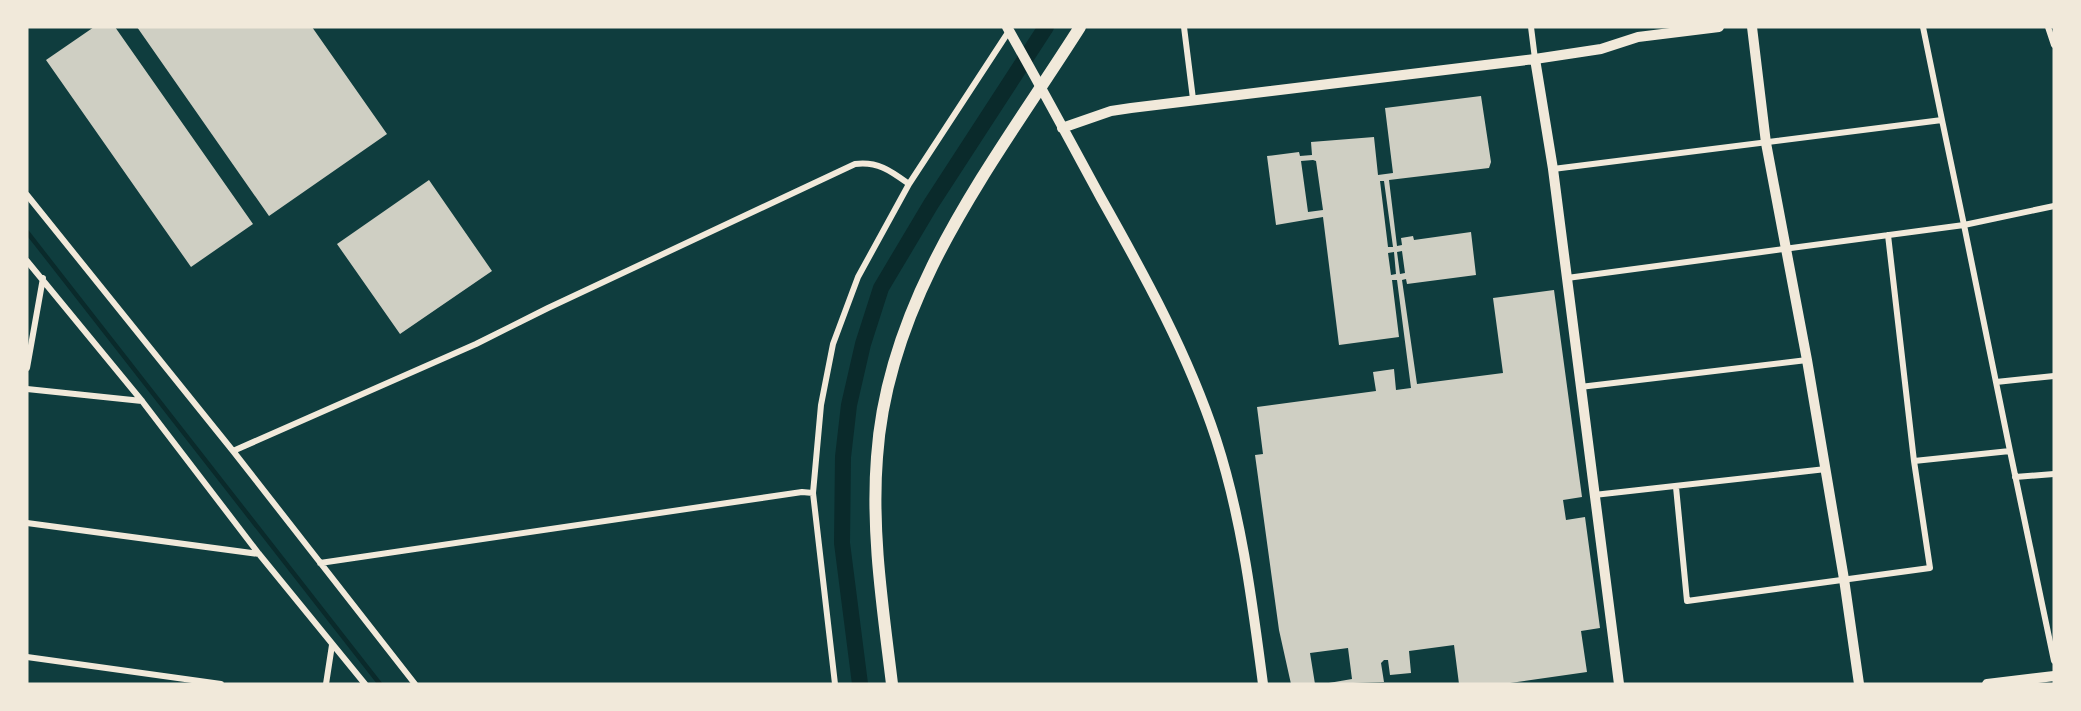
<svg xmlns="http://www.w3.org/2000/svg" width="2081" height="711" font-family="'PT Sans Narrow',sans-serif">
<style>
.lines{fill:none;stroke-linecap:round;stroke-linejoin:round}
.stream{stroke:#0a2a2b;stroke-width:4.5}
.canal{stroke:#0a2a2b;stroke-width:16}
.building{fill:#cfcfc3;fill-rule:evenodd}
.minor{stroke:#f1e9da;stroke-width:6}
.tertiary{stroke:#f1e9da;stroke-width:10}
.secondary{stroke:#f1e9da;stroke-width:12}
</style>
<rect width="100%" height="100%" fill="#0f3d3e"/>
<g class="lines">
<path class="stream" d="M27,232L380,684"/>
<path class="canal" d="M860,684L842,543L843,457L849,405L863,344L881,288L931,204L1046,27"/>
</g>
<path class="building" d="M94,27H115L253,224L191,267L46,60Z
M137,27H312L387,134L269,216Z
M1481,96L1491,162L1489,168L1389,180L1397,246L1402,245L1401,238L1413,236L1414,240L1471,232L1476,275L1407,284L1406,279L1402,280L1417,384L1503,373L1493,298L1554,290L1582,497L1563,500L1566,520L1585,517L1600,628L1581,631L1587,672L1503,684H1459L1454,645L1409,651L1411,673L1390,675L1388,660H1384L1381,663L1384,682L1323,684L1352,679L1348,648L1310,653L1315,684H1291L1279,630L1255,455L1263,454L1257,407L1376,391L1373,372L1394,369L1396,390L1411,388L1397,280H1392L1399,337L1339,345L1323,217L1276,225L1267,156L1299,152L1300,156L1312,155L1311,142L1374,137L1378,175L1393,173L1385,108ZM1313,160L1316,161L1323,210L1308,212L1301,161ZM1380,181H1384L1393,247H1388ZM1402,251L1405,273L1400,274L1397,252ZM1394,252L1396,274L1391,275L1388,253Z
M429,180L492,271L400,334L337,244Z"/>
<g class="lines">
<path class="minor" d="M1184,27L1193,99
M1531,27L1535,59
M1923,27L1942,120
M2048,27L2054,45
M1553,169L1942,120L1964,225L1567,278
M27,195L233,451L415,684
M27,261L142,401L259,554L365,684
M27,368L43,278
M1996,382L2054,376
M1580,387L1807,360
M27,389L142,401
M233,451L476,344L548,308L855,164C878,161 891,171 909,184
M2010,451L2054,661
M1914,461L2010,451L1964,225L2054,206
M2015,477L2054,474
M1676,487L1687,601L1930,568L1914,461L1888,235
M1594,495L1826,469
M27,523L259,554
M320,563L802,492L813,493
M27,657L221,684
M326,684L332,645
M835,684L813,493L821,405L833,344L858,277L909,184L1009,31"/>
<path class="tertiary" d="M1007,27C1039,83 1070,141 1101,198C1145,276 1188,354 1216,439C1242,519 1252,601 1263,684
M1752,27L1766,143L1807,360L1844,579L1859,684
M1535,59L1553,169L1619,684
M1062,128L1111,111L1131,108L1535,59L1601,49L1638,37L1719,27
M1987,684L2054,676"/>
<path class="secondary" d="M892,684C883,609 871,533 877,457C888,293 995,161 1080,27"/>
</g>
<rect width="2081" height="711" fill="none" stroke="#f1e9da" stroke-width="57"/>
</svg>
